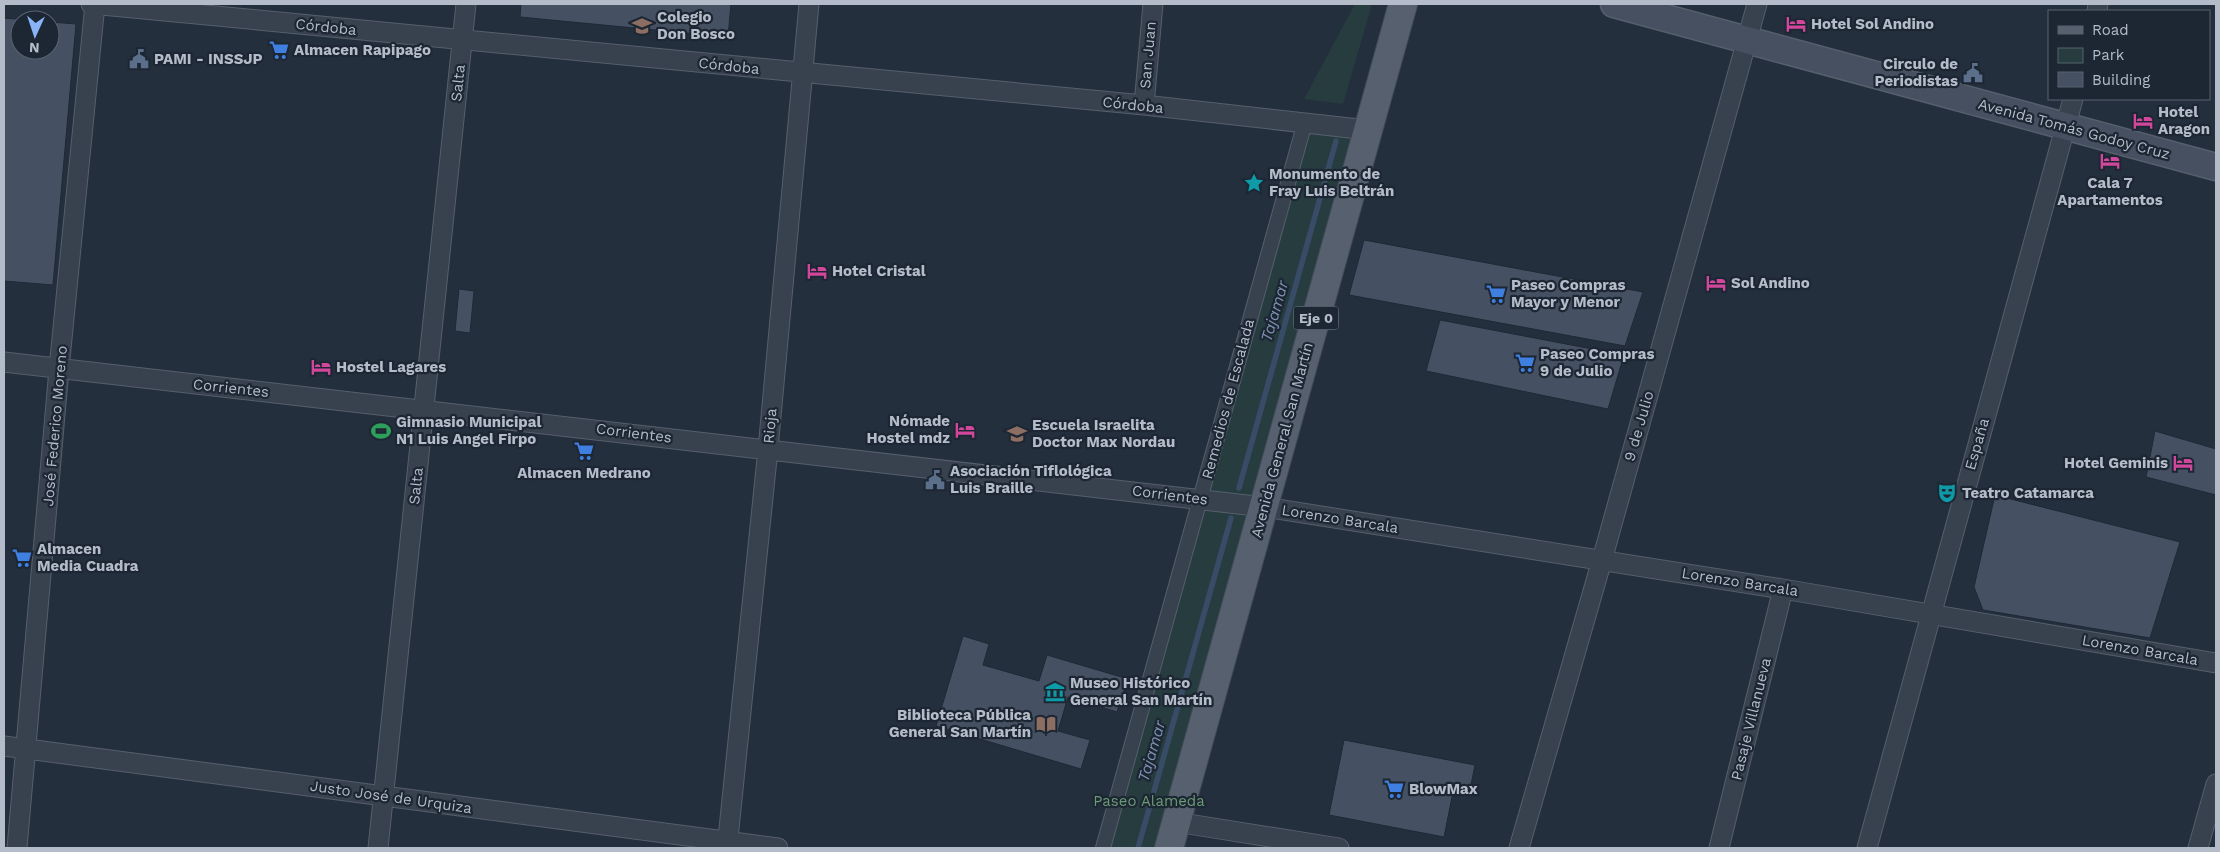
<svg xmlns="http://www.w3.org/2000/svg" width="2220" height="852" font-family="'Work Sans',sans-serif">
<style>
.green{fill:#263c3f}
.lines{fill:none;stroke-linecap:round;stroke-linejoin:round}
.stream{stroke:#394c67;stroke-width:5.5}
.building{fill:#455162;stroke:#1f2835}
.pedestrian-casing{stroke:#565f6c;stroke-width:16}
.minor-casing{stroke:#565f6c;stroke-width:21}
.secondary-casing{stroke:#565f6c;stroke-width:29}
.primary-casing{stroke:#414a57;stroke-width:30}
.pedestrian{stroke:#38414e;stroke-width:14}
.minor{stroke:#38414e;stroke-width:19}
.secondary{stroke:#465061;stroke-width:26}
.primary{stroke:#56606e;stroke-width:28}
.labels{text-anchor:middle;stroke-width:4.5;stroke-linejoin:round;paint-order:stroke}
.shield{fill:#1d2633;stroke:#878f9c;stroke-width:1}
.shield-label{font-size:14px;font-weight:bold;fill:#b4bcc9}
.poi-label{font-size:15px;font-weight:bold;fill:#b4bcc9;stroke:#1d2633;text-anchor:start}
.street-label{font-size:15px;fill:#b4bcc9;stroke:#1d2633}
.park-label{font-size:15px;fill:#6b9a76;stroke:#1d2633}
.water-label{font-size:16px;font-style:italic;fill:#7c92b1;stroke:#1d2633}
</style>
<rect width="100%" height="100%" fill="#242f3e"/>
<path class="green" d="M1355,4H1372L1343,104L1304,99Z
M1305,122L1368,130L1169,848H1103Z"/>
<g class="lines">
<path class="stream" d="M1239,488L1336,141
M1138,848L1231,518"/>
</g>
<path class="building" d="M521,4H731L728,37L520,17Z
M4,18L29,20H20V50H50V22L76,24L53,285L4,281Z
M1364,240L1643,292L1625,346L1349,295Z
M459,289L474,291L470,333L455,331Z
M1440,320L1624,355L1608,409L1426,371Z
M2155,431L2216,449V495L2146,477Z
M1995,495L2180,542L2150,638L1983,610L1974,587Z
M963,636L989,644L983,665L1039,681L1047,655L1128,679L1117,712L1068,697L1058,731L1090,740L1081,769L936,726Z
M1344,740L1475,765L1470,790L1454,787L1444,837L1329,815Z"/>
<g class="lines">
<defs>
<path id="pedestrian" d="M1103,848L1305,122"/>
<path id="minor" d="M91,4L1144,105L1368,130
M2097,11L2098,4
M1144,105L1153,4
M4,362L1264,507L1783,589L2216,663
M4,746L778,848
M1176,822L1339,848
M17,848L59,369L95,4
M378,848L466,4
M727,848L768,449L809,4
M1519,848L1602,560L1757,4
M1719,848L1783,589
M1867,848L2073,99
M2198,848L2216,784"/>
<path id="secondary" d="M1614,4L2216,167"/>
<path id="primary" d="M1169,848L1403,4"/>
</defs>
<use href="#pedestrian" class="pedestrian-casing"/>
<use href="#minor" class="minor-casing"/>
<use href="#secondary" class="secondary-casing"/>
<use href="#primary" class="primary-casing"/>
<use href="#pedestrian" class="pedestrian"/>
<use href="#minor" class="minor"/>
<use href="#secondary" class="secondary"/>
<use href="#primary" class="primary"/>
</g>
<defs>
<symbol id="hotel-bare" viewBox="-9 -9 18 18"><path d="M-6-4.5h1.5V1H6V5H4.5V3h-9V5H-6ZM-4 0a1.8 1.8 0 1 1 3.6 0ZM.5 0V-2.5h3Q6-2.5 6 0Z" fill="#d1479c" stroke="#1d2633" stroke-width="2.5" paint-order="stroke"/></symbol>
<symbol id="school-bare" viewBox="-9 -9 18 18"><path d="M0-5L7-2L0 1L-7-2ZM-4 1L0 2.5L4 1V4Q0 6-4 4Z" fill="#8d6e63" stroke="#1d2633" stroke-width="2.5" paint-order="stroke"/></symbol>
<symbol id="supermarket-bare" viewBox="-9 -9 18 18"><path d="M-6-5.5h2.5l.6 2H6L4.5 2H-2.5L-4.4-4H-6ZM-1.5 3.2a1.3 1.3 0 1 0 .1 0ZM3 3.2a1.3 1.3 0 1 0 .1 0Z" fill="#3f7fe0" stroke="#1d2633" stroke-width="2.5" paint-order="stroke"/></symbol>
<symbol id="civic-bare" viewBox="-9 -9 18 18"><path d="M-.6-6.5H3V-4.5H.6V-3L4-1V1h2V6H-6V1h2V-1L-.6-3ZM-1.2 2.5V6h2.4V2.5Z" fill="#5c6f8a" stroke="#1d2633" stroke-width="2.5" paint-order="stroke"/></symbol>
<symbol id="sight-bare" viewBox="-9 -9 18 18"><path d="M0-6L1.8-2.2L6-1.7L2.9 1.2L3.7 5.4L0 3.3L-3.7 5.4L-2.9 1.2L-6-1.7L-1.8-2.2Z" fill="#0f9aa8" stroke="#1d2633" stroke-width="2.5" paint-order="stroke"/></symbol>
<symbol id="stadium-bare" viewBox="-9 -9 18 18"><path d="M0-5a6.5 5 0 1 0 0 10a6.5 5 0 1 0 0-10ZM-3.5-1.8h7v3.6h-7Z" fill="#2e9e5b" stroke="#1d2633" stroke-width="2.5" paint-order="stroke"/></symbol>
<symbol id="theatre-bare" viewBox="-9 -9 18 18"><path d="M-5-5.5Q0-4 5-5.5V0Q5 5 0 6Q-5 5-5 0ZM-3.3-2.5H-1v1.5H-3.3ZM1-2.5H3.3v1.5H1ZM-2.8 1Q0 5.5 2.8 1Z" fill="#0f9aa8" stroke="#1d2633" stroke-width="2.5" paint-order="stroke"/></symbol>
<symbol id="museum-bare" viewBox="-9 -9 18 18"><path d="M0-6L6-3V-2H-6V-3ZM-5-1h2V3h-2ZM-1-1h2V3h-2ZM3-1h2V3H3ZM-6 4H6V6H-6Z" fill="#0f9aa8" stroke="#1d2633" stroke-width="2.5" paint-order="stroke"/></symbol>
<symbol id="library-bare" viewBox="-9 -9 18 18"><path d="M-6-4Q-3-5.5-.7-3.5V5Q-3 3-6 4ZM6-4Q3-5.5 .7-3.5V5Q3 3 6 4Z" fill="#8d6e63" stroke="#1d2633" stroke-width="2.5" paint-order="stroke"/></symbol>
</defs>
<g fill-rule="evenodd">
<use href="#hotel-bare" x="1782" y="10" width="28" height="28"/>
<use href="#school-bare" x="628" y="12" width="28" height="28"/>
<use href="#supermarket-bare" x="265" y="36" width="28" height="28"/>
<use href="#civic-bare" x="125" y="45" width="28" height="28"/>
<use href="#civic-bare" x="1959" y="59" width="28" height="28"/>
<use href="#hotel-bare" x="2129" y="107" width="28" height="28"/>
<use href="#hotel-bare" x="2096" y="147" width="28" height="28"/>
<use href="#sight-bare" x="1240" y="169" width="28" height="28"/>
<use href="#hotel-bare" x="803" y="257" width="28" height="28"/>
<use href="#hotel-bare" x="1702" y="269" width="28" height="28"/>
<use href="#supermarket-bare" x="1482" y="280" width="28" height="28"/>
<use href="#supermarket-bare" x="1511" y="349" width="28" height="28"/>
<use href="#hotel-bare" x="307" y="353" width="28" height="28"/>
<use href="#hotel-bare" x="951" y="416" width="28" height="28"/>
<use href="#stadium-bare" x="367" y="417" width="28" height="28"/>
<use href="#school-bare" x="1003" y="420" width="28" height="28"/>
<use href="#supermarket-bare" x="570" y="437" width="28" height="28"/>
<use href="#hotel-bare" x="2169" y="449" width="28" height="28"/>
<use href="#civic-bare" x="921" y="466" width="28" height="28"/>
<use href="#theatre-bare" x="1933" y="479" width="28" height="28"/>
<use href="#supermarket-bare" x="8" y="544" width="28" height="28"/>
<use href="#museum-bare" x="1041" y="678" width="28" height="28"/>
<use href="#library-bare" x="1032" y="710" width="28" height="28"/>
<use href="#supermarket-bare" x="1380" y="775" width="28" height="28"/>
</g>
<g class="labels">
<rect class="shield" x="1293.5" y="306.5" width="45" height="23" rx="4"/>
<g class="shield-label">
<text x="1316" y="323">Eje 0</text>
</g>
<g class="poi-label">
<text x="657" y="22">Colegio<tspan x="657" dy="17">Don Bosco</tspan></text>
<text x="1811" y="29">Hotel Sol Andino</text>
<text x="294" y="55">Almacen Rapipago</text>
<text x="154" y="64">PAMI - INSSJP</text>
<text x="1958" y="69" text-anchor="end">Circulo de<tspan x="1958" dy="17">Periodistas</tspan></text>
<text x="2158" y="117">Hotel<tspan x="2158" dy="17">Aragon</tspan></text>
<text x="1269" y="179">Monumento de<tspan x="1269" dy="17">Fray Luis Beltrán</tspan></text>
<text x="2110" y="188" text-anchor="middle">Cala 7<tspan x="2110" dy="17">Apartamentos</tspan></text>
<text x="832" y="276">Hotel Cristal</text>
<text x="1731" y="288">Sol Andino</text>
<text x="1511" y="290">Paseo Compras<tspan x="1511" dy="17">Mayor y Menor</tspan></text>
<text x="1540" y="359">Paseo Compras<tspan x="1540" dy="17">9 de Julio</tspan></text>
<text x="336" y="372">Hostel Lagares</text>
<text x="950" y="426" text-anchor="end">Nómade<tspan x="950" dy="17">Hostel mdz</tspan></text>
<text x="396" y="427">Gimnasio Municipal<tspan x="396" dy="17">N1 Luis Angel Firpo</tspan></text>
<text x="1032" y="430">Escuela Israelita<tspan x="1032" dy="17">Doctor Max Nordau</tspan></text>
<text x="2168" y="468" text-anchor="end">Hotel Geminis</text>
<text x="950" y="476">Asociación Tiflológica<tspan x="950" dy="17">Luis Braille</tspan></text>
<text x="584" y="478" text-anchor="middle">Almacen Medrano</text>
<text x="1962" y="498">Teatro Catamarca</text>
<text x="37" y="554">Almacen<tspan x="37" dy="17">Media Cuadra</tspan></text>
<text x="1070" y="688">Museo Histórico<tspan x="1070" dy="17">General San Martín</tspan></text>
<text x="1031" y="720" text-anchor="end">Biblioteca Pública<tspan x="1031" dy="17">General San Martín</tspan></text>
<text x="1409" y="794">BlowMax</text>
</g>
<g class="street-label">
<text transform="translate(326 27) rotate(6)" y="5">Córdoba</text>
<text transform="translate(1148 55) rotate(-85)" y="5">San Juan</text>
<text transform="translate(729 66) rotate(6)" y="5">Córdoba</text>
<text transform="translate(458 83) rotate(-84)" y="5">Salta</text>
<text transform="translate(1133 105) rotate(6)" y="5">Córdoba</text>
<text transform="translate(2074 129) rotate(15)" y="5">Avenida Tomás Godoy Cruz</text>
<text transform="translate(231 388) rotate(6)" y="5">Corrientes</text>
<text transform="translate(1228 399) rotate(-75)" y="5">Remedios de Escalada</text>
<text transform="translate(55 426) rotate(-85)" y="5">José Federico Moreno</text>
<text transform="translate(770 426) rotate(-85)" y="5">Rioja</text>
<text transform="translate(1639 426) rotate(-74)" y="5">9 de Julio</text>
<text transform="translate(634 433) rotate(7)" y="5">Corrientes</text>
<text transform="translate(1282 440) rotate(-75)" y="5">Avenida General San Martín</text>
<text transform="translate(1977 444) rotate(-74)" y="5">España</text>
<text transform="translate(416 486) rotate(-84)" y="5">Salta</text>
<text transform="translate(1170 495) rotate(7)" y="5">Corrientes</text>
<text transform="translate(1340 519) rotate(9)" y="5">Lorenzo Barcala</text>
<text transform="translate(1740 582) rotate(9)" y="5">Lorenzo Barcala</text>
<text transform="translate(2140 650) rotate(10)" y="5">Lorenzo Barcala</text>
<text transform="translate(1751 719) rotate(-76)" y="5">Pasaje Villanueva</text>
<text transform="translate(391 797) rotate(8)" y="5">Justo José de Urquiza</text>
</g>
<g class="park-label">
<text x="1149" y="806">Paseo Alameda</text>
</g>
<g class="water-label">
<text transform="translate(1274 311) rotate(-74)" y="6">Tajamar</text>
<text transform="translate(1151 751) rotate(-74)" y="6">Tajamar</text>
</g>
</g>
<rect width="2220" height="852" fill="none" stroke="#b4bcc9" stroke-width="10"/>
<rect x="2048" y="10" width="162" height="90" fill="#1d2633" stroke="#59626f"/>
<rect x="2058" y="26" width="25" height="8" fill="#56606e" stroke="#59626f"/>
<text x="2092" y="35" font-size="15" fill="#b4bcc9">Road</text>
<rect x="2058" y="48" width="25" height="15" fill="#263c3f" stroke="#59626f"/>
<text x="2092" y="60" font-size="15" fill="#b4bcc9">Park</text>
<rect x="2058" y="72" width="25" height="15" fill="#455162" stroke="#59626f"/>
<text x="2092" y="85" font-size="15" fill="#b4bcc9">Building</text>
<g transform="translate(35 35) rotate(183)"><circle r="24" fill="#1d2633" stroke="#59626f"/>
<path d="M0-4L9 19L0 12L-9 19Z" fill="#8ab4f8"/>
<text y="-8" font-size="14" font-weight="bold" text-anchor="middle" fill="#b4bcc9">N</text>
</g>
</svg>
